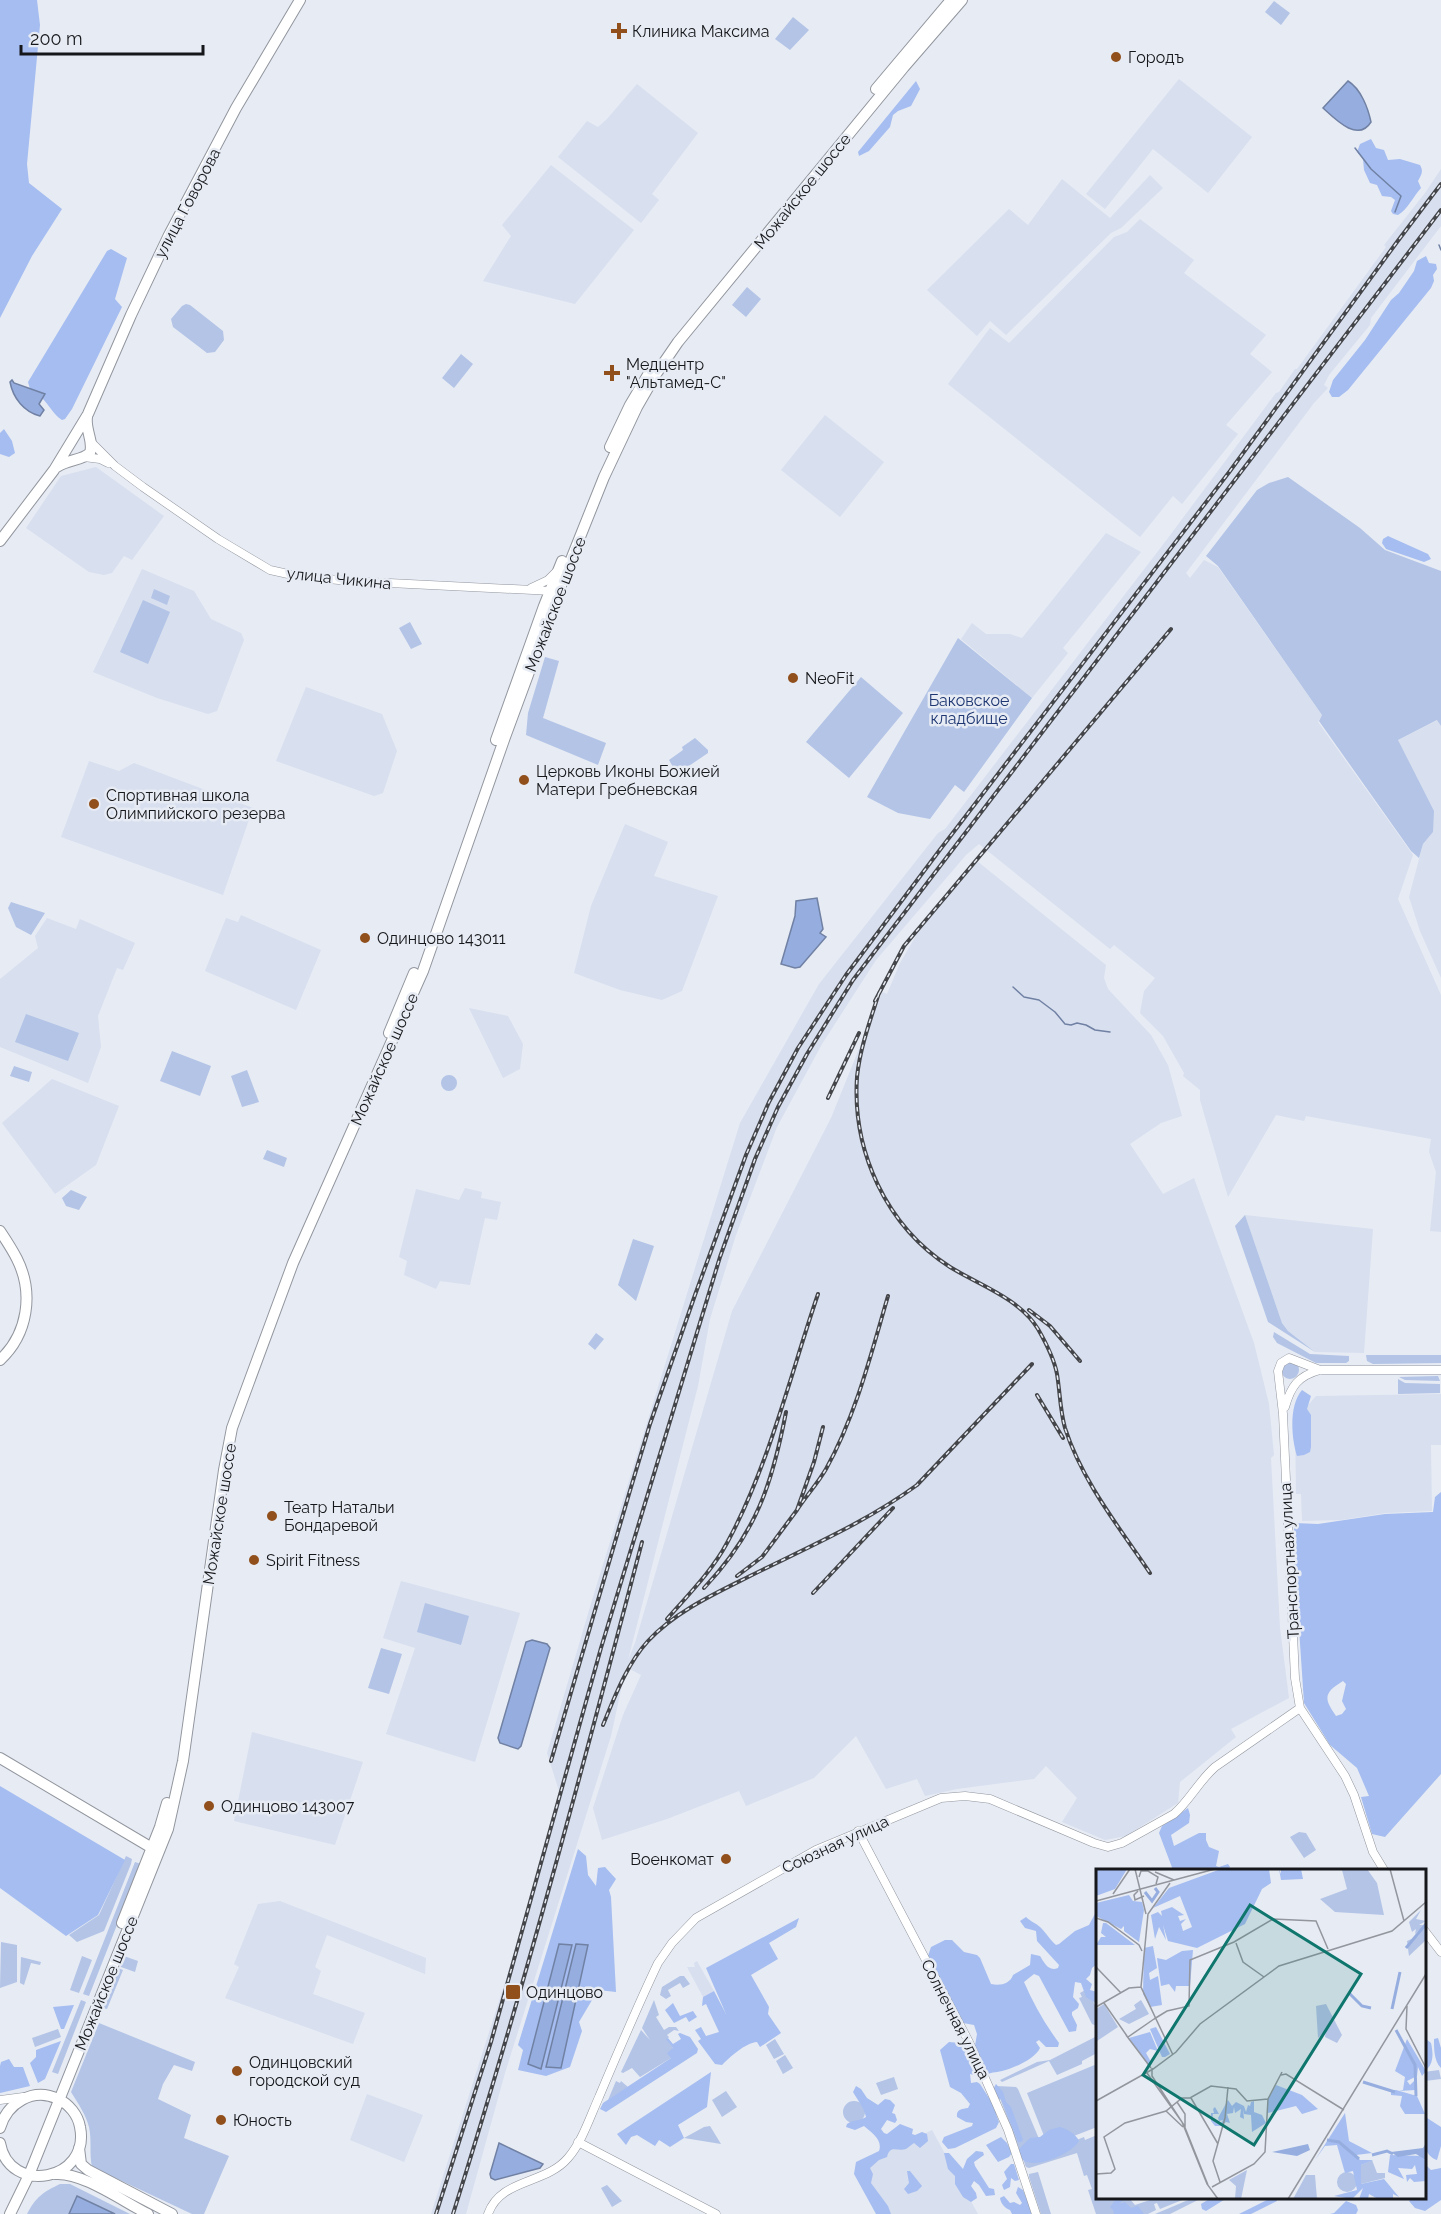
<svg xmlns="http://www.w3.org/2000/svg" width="1441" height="2214" font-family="Raleway,sans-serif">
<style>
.built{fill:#d8dfef}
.green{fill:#b3c4e6}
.forest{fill:#a5bdf0;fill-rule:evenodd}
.water{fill:#96aedf;stroke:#7081a4;stroke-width:1.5}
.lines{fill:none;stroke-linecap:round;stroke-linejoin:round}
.stream{stroke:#7081a4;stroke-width:1.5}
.minor-casing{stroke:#92969e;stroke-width:9}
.major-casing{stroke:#92969e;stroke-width:12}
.minor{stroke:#fff;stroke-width:8}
.major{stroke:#fff;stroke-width:10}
.rail-casing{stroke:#434549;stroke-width:4}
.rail{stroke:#e7ebf4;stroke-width:1.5;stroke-dasharray:4.5;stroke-linecap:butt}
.poi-dot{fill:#904f1b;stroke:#e7ebf4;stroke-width:2}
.labels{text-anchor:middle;stroke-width:5;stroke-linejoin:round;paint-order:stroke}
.poi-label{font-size:16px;fill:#16171a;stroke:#e7ebf4;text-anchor:start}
.street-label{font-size:16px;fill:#16171a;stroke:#e7ebf4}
.park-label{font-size:16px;fill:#1e3772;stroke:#e7ebf4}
.inset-river{fill:none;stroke:#96aedf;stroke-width:3}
.inset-road{fill:none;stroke:#93969d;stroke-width:1.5}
.view{fill:#0f766e;fill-opacity:0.15;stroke:#0f766e;stroke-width:3}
.inset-edge{fill:none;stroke:#16171a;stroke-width:3}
</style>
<rect width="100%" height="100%" fill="#e7ebf4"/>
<path class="built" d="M1179,79L1252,137L1208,193L1153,149L1105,209L1086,194Z
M637,84L698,133L652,194L659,200L641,223L558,157L587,121L598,127L607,119Z
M551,165L634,230L575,304L483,281L511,236L502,225Z
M1441,169V226L1371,318L1370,325L1329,375L1324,385L1328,388L1314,403L1186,573L1190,578L1204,560L1218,567L1322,715L1318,722L1413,855L1398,899L1441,995V1232L1430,1231L1436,1172L1429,1152L1431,1139L1306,1116L1304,1121L1276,1115L1228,1197L1200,1100V1090L1183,1076L1184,1073L1163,1036L1140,1013L1144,991L1155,978L1114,945L1110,949L979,844L966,855L876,960L822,1044L777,1127L736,1235L710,1319L698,1386L628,1660L635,1643L732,1311L831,1118L882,992L887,994L900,963L921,927L977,861L1106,965L1104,978L1108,989L1151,1035L1168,1065L1182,1116L1161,1123L1130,1144L1163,1194L1194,1178L1254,1343L1269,1404L1274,1455L1271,1458L1280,1628L1289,1698L1231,1729L1236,1737L1180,1782L1178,1803L1126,1836L1105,1840L1062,1822L1077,1798L1046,1766L1034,1779L957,1789L925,1796L917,1779L886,1789L856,1736L814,1778L746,1806L739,1791L667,1819L602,1840L593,1808L623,1715L641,1675L626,1667L611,1736L505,2073L466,2214H431L508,1973L560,1794L547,1753L592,1600L740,1123L819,984L938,833L945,829L1165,542L1276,393L1279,392L1295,369H1297L1386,247L1384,245L1425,193Z
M1150,175L1163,188L1121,228L1111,233L1006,335L990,321L977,336L927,290L1009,209L1028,225L1062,179L1110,218Z
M1140,219L1194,260L1184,273L1266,335L1250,354L1272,372L1226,425L1238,434L1182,504L1173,496L1140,537L948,384L990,328L1009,343L1114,237L1127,232Z
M825,415L884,462L840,517L781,470Z
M96,467L164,516L132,560L124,556L112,573L104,575L89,572L26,528L61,476Z
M1106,533L1141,552L1063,648L1068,653L1032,698L961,639L972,623L986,634H1010L1022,638Z
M142,569L194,591L211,619L241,633L244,640L217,711L208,714L157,698L93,672Z
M306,687L382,714L397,751L383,793L374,796L276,761Z
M1438,720L1441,726V978L1420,931L1409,897L1423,844L1433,832L1398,740Z
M89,761L119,771L134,763L253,808L223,895L61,837Z
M625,824L668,842L654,876L718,896L682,991L662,1000L620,990L574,973L591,906Z
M241,915L321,950L296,1010L205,971L226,918L238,922Z
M47,918L76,929L80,919L135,943L123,970L117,968L98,1016L101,1047L88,1083L0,1047V979L38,948L35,936Z
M469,1008L508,1016L523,1044L520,1069L503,1078Z
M52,1079L119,1106L96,1165L55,1194L2,1123Z
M465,1188L482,1192L481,1198L501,1202L497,1220L485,1218L470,1285L440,1281L436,1289L404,1275L407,1261L399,1257L416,1189L459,1200Z
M1245,1215L1373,1229L1364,1353L1315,1352L1288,1331L1282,1323Z
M1441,1394V1445H1431L1432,1511L1386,1513L1341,1520L1302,1521L1301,1494H1296L1295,1420L1316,1396Z
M401,1581L520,1613L475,1762L386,1734L415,1648L383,1638Z
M252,1732L363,1762L335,1845L234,1821Z
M280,1901L426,1958L425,1974L327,1935L315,1967L321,1971L313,1994L365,2013L353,2044L225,1998L239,1967L234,1964L258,1904Z
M697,1961L714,1991L703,1997L687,1967H695L694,1963Z
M367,2094L423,2115L404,2162L350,2140Z
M932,2130L978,2214H884L859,2166Z"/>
<path class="green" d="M1274,1L1290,13L1281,25L1265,12Z
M793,17L809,30L790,50L775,39Z
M747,287L761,299L746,317L732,305Z
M186,304L190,305L223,331L224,340L215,352L207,353L173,327L171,319L182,306Z
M461,354L473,364L454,388L442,378Z
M1288,477L1360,528L1385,550L1441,571V726L1437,720L1398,740L1434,811L1433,832L1423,844L1419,858L1411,851L1319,721L1322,715L1218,566L1206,556L1257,490L1269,483Z
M154,589L170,596L167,605L151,598Z
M143,600L170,612L148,664L120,652Z
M410,622L422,644L411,649L399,628Z
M958,638L1032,698L964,792L955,785L930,819L898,813L867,797Z
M545,657L559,661L543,718L606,743L598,765L526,735L528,713Z
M861,677L903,713L849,778L806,742Z
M695,738L708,750V753L677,774L669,760L683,750L682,747Z
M11,902L45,913L31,935L16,927L8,908Z
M26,1014L79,1033L68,1061L15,1042Z
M172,1051L211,1066L200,1096L160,1081Z
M14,1066L32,1072L29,1082L10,1076Z
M247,1070L259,1102L242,1107L231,1076Z
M441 1083a8 8 0 1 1 16 0a8 8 0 1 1-16 0Z
M267,1150L287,1158L284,1167L263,1159Z
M71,1190L87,1197L79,1210L66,1206L62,1198Z
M1245,1215L1282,1323L1288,1331L1315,1352L1268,1322L1235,1226Z
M633,1239L654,1246L636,1301L618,1285Z
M1274,1332L1310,1354L1349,1356V1361L1346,1363H1316L1277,1343L1273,1337Z
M596,1333L604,1339L595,1350L588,1344Z
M1366,1355H1441V1363L1373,1364L1367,1361Z
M1281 1370a9 9 0 1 1 18 0a9 9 0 1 1-18 0Z
M1438,1376L1440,1381L1405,1380L1399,1377Z
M1398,1379L1405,1383L1440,1384V1393L1398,1394Z
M425,1603L469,1616L461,1645L417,1632Z
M381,1648L402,1654L389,1694L368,1688Z
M1299,1832L1306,1833L1316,1850L1304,1858L1290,1837Z
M126,1856L132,1859L131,1864L104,1931L77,1942L69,1935L99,1915Z
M135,1862L141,1864L89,1996L83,1994Z
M1,1942L17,1945V1982L0,1988Z
M82,1956L92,1960L79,1993L70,1990Z
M124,1956L138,1961L135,1972L121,1967L120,1964Z
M21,1957L41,1962L40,1965L31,1963L24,1985L20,1983Z
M118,1968L123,1970L107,2009L103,2008Z
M680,1976H684L690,1984L683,1988L680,1983L668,1990L671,1996L666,1999L660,1995L662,1987Z
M1087,1989L1097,2009V2026L1092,2024L1079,1998L1082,1997L1080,1993Z
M81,2000L86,2002L58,2074L52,2072Z
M654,2000L659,2015L656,2017L664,2030L669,2027H676L679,2031L674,2030L667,2035L669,2037L667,2039L673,2048L671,2058L640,2077L632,2068L623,2073L621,2072L641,2030L650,2040L642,2028Z
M99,2023L195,2062L192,2071L174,2065L163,2084L158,2099L191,2115L184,2138L229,2156L204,2214H192L92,2167C89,2154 92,2140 89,2127C86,2115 78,2103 71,2092Z
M58,2029L61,2037L35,2047L32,2038Z
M1097,2036V2053L1082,2061V2064L1057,2075L1049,2061L1002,2082L1000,2080L1037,2062L1050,2060Z
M775,2039L784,2054L774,2059L766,2045Z
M785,2055L793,2068L783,2074L776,2061Z
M1097,2064V2127L1048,2146L1027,2093Z
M1439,2070L1441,2079L1425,2081L1424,2072Z
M894,2077L898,2089L881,2095L876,2083Z
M616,2081L620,2083L621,2081L628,2087L608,2100Z
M997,2086L1016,2087L1018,2089L1042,2146L1052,2150L1084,2137L1085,2140L1097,2135L1098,2198H1129L1135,2205L1156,2198H1187L1160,2209L1157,2203L1154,2204L1156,2210L1148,2214H1096L1088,2190L1092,2189L1087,2175L1084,2176L1077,2153L1029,2168L1026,2167L996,2088Z
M726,2091L737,2107L722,2117L712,2100Z
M843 2112a11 11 0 1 1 22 0a11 11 0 1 1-22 0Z
M710,2126L721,2144L684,2138L704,2127Z
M1038,2172L1051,2214H1041L1029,2177V2174Z
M60,2184H70L130,2214H115L77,2196L69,2214H27C36,2197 43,2192 60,2184Z
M607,2185L622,2201L612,2207L601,2188Z
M1193,2198H1202L1170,2214H1155Z"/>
<path class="forest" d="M0,0H37L40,25L27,164L29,183L62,209L32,256L0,318Z
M916,81L920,89L911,106L898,111L893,115L890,127L869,151L859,156L858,152Z
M1371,139L1376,148L1384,150L1388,160L1400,159L1420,165C1424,172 1421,175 1418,181L1421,188C1413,197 1407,210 1398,215L1393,214L1391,211L1395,200L1391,197L1382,196L1377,185L1370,183L1364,170L1363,159L1357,152L1360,144Z
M111,249L127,258L115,299L122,307L72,409L65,419L62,420C53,414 50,406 42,398L44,394L30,389L28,382L107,251Z
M1426,256L1429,263L1436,264L1437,269L1433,275L1434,281L1431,288L1348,390L1339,397H1332L1329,392L1333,380L1365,340L1391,300L1399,293L1414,271L1417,261Z
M4,429L12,441L15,453L9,457L0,454V433Z
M1388,536L1428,554L1431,559L1424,562L1386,549L1382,543L1383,539Z
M1302,1390L1311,1396L1307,1409L1311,1415V1447L1310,1452L1304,1455L1297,1456C1291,1437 1289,1405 1302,1390Z
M1441,1492V1774L1385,1837L1372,1834L1361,1797L1369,1796L1357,1768L1330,1745L1304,1703L1294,1553V1523L1318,1524L1385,1514L1433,1512L1435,1497ZM1343,1681L1346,1684L1342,1701L1346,1709L1342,1714L1336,1716C1324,1699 1323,1693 1343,1681Z
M0,1786L125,1860L98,1915L66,1936L0,1888Z
M1188,1808L1190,1815L1189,1823L1171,1835L1174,1846L1199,1833H1206V1840L1209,1847L1219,1851L1216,1866L1219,1867L1228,1864L1230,1867L1228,1870H1173L1159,1833L1162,1826Z
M578,1849L586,1856L588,1875L596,1886L598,1868L605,1867L616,1879L609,1890L611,1897L616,1992L598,1990L579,2022L582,2031L570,2067L546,2076L518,2070L523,2050L518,2045ZM576,1945H588L561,2068L547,2067Z
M1097,1910V1964L1092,1968L1090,1975L1086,1979L1092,1984L1090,1990L1097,1992V2004L1086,1997L1081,1983L1075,1982L1073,1997L1079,2004L1078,2008L1072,2012V2015L1077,2025L1076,2031L1069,2032L1039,1976L1034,1974L1024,1982C1033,2003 1045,2024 1059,2043L1058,2047H1046L1039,2040L1036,2042L1040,2048C1035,2059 1014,2068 1002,2071C995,2073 991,2071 984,2077L970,2074L971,2083L977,2082L980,2084L991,2101L999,2107L996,2114L999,2122L996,2128L955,2148L948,2149L942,2142L944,2137L972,2126L973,2123L966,2122L957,2117C956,2109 962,2109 968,2108L970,2104L961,2093L950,2087L940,2050L949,2042L960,2043L965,2047L970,2058L973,2057L977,2034L974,2025L963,2023L927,1959L931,1947L945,1940H952L964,1952L977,1955L980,1958L991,1984C1000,1986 1010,1984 1013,1975L1030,1965L1031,1954L1040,1956C1044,1962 1048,1972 1058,1968L1059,1965L1037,1941L1036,1931L1025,1928L1020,1921L1026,1917C1031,1922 1038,1924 1042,1929C1047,1934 1050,1940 1056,1945L1059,1944L1075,1931L1089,1925Z
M799,1918L796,1927L769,1943L778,1959L751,1975L769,2007L768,2014L781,2033L760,2047L757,2042C745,2043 730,2057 722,2065L715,2064L698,2041L701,2039L695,2030L701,2027L706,2036L719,2032L706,2004L702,2006L703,1997L714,1991L726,2014L706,1968Z
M673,2003L680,2016L693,2011L697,2017L689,2022L686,2017L674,2023L665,2010Z
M74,2005L64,2029H61L53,2007Z
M680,2033L690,2037L698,2049L697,2053L606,2112L600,2109L603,2103L671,2058L667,2053L673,2048L666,2039L668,2038L673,2044L681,2039L678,2034Z
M1438,2038L1441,2048V2068C1434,2061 1434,2049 1434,2039Z
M1426,2039L1431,2043C1433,2052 1434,2063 1427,2069L1424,2068Z
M61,2041L45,2079L38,2083L30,2063L36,2057V2050Z
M9,2059L14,2067H23L30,2086L0,2093V2066L1,2062Z
M711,2072L707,2107L678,2125L684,2138L670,2147L659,2140L655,2146L637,2135L631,2137L626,2145L617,2134Z
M996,2084L1003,2092L1006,2102L1011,2107L1023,2140L1021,2142H1018L1001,2099L996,2101L992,2091Z
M856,2086L861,2089L867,2098L878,2105L885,2099L890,2100L895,2105L892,2113L895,2114L897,2120L895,2123L887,2120L881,2129L884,2133L887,2134L900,2124L913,2129L912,2134L915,2135L922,2132L927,2134L928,2141L920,2148L914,2143C911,2145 909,2147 906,2149C898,2152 890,2144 887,2157L879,2160L870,2168L873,2174L871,2183L888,2206L891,2214H876L854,2174L856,2162L879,2151C883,2140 872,2133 864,2126L855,2130L846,2127L847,2124C852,2120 860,2121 866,2117C864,2107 858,2101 853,2092Z
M1424,2116L1441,2127V2146L1437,2160C1420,2155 1424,2130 1424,2116Z
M1060,2127C1067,2129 1076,2134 1079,2141C1073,2153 1033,2171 1022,2159C1020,2157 1019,2152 1018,2150L1030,2138L1040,2137L1049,2130Z
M1001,2137L1007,2143L1012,2153L1009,2157L998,2162L986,2145Z
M976,2151L983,2152L984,2155L974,2162L975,2166L989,2188L994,2189L995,2195L986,2196L979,2185L974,2181L971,2186L976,2193L977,2198L971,2202L963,2197L955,2184V2176L948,2169L944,2153H949L963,2169L967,2159Z
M1011,2164H1014L1019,2180L1015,2181L1011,2178L1010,2187L1004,2190L1002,2185L1007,2179L1004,2172Z
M1425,2164L1431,2170L1441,2168V2200L1425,2211L1415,2208L1409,2201L1412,2198H1424Z
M907,2171H910L922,2186L917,2191L908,2194L904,2189L909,2183Z
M1018,2187L1023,2190L1033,2214H1012L1010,2210C1005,2208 1001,2204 1000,2198L1004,2196L1010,2203L1014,2202L1020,2205L1022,2203L1016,2193Z
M1117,2198H1126L1119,2204L1125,2202L1131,2208L1138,2206L1144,2214H1114L1113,2210L1110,2207Z
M1211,2198H1227L1206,2211L1202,2209L1201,2204Z
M1271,2198H1276L1277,2201L1251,2214H1239Z
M1346,2201L1356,2205L1358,2210L1356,2214H1330L1334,2213Z"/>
<path class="water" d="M1348,81C1361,89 1368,108 1371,122C1358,143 1335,119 1323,108Z
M12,380L14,383L45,394L39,404L44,410L40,416C24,412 13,398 10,382Z
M817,898L823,929L820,933L826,937L800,967L795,968L781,964L795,916L796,901Z
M532,1640L547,1644L550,1648L521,1746L518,1749L500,1743L498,1738L526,1642Z
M559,1944L572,1945L541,2069L528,2064Z
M576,1944L588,1945L561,2068L546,2067Z
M499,2143L543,2164L540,2168L495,2180L491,2178L490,2174Z
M77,2196L115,2214H69Z"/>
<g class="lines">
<path class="stream" d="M1355,148L1371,169L1401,196L1395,212
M1439,245L1441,250
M1013,987L1024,997L1039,1000L1055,1012L1065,1024L1071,1025L1077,1023L1086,1025L1095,1030L1110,1032"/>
<defs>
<path id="minor" d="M91,442L115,466L143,487L218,539L270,570L297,576L349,581L553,591
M84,457L100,459L108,463
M531,588L548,580L556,572
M1320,1370L1289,1358L1281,1363L1278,1371L1283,1414L1295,1678L1300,1708L1345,1776L1354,1795L1373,1852L1384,1870
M1285,1407C1291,1386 1298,1376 1320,1370H1441
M858,1831L969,2042L1008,2130L1036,2214
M1424,1930L1441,1952
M0,2100L23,2097
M578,2142L716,2214
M488,2214C501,2178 545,2185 568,2158C582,2142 590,2117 599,2097C618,2052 637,2007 658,1963L672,1943L696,1918L816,1850L941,1798L965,1796L990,1799L1094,1843L1108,1847L1122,1843L1174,1814C1190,1800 1199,1781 1215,1767L1300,1708"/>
<path id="major" d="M876,89L951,0
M610,447L630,405L652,368
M57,467C68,459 81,461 90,453C94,441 85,430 87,417
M0,541L54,470L88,414L131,315L169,235L236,108L300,0
M496,740L544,606L562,561
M389,1033L414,973
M0,1231C6,1240 12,1249 17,1259C34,1293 28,1334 0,1360
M0,1758L157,1851
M122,1923L160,1827L167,1803
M0,2128C7,2103 33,2087 58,2099C69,2104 78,2115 80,2127C91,2181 9,2196 0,2143
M79,2148L81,2164L88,2170L172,2214
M55,2174C83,2172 122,2201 148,2214
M10,2214L29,2175L168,1829L183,1761L224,1470L232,1428L239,1409L293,1263L423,971L505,737L566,572L604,477L637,407L656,374L678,342L904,67L962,0"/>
</defs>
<use href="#minor" class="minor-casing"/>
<use href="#major" class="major-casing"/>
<use href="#minor" class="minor"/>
<use href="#major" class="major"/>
<defs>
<path id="rail" d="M879,993C870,1021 860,1048 857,1077C852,1151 886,1226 950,1267C979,1285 1019,1298 1038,1329C1046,1343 1054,1358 1057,1374C1060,1392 1060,1410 1065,1428C1082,1481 1119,1527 1150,1573
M875,1001L904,946L1171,629
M828,1098L859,1033
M1029,1310L1050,1326L1080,1361
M1037,1395L1063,1438
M797,1510C806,1496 818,1483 826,1469C856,1415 871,1354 888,1296
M737,1576L762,1557L797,1510L814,1462L823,1427
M704,1588C756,1533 772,1485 786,1412
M813,1593L893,1508
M667,1619C688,1595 712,1571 727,1543C768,1468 790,1376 818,1294
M603,1725C615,1696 627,1664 648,1641C675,1612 714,1594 748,1577C806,1548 865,1523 917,1485L1032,1364
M551,1761L629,1494L650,1424L695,1295L746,1155L769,1102L798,1048L846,975L939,851L1230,471L1397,242L1441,184
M436,2214L491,2042L601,1648L720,1257L755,1159L778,1107L807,1054L853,980L1441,210
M453,2214C523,1992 583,1767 642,1542"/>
</defs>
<use href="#rail" class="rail-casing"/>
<use href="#rail" class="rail"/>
</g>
<g class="poi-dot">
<path d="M616 22h6v6h6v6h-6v6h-6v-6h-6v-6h6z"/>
<circle cx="1116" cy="57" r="6"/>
<path d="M609 364h6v6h6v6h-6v6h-6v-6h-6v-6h6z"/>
<circle cx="793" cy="678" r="6"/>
<circle cx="524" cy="780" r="6"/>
<circle cx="94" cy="804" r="6"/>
<circle cx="365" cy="938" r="6"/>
<circle cx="272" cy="1516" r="6"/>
<circle cx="254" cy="1560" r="6"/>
<circle cx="209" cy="1806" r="6"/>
<circle cx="726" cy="1859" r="6"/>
<rect x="505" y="1984" width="16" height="16" rx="3"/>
<circle cx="237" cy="2071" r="6"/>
<circle cx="221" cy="2120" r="6"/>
</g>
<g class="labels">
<g class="poi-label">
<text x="632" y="37">Клиника Максима</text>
<text x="1128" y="63">Городъ</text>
<text x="626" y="370">Медцентр<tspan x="626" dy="18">"Альтамед-С"</tspan></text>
<text x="805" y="684">NeoFit</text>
<text x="536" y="777">Церковь Иконы Божией<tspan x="536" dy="18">Матери Гребневская</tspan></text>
<text x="106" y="801">Спортивная школа<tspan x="106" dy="18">Олимпийского резерва</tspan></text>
<text x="377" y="944">Одинцово 143011</text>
<text x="284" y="1513">Театр Натальи<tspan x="284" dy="18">Бондаревой</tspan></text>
<text x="266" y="1566">Spirit Fitness</text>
<text x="221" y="1812">Одинцово 143007</text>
<text x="714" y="1865" text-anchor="end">Военкомат</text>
<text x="526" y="1998">Одинцово</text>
<text x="249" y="2068">Одинцовский<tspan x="249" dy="18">городской суд</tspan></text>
<text x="233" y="2126">Юность</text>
</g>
<g class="street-label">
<text transform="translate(802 191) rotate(-51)" y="6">Можайское шоссе</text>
<text transform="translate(187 203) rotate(-62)" y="6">улица Говорова</text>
<text transform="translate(339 578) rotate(6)" y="6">улица Чикина</text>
<text transform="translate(555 604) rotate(-69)" y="6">Можайское шоссе</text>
<text transform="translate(384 1059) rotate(-66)" y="6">Можайское шоссе</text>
<text transform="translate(219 1514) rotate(-81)" y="6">Можайское шоссе</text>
<text transform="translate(1289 1561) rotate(-93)" y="6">Транспортная улица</text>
<text transform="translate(835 1844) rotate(-25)" y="6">Союзная улица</text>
<text transform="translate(106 1983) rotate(-68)" y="6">Можайское шоссе</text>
<text transform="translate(956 2019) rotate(63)" y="6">Солнечная улица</text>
</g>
<g class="park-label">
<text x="969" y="706">Баковское<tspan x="969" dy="18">кладбище</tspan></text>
</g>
</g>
<g transform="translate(1096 1869)">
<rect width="330" height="330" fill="#e7ebf4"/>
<path d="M271,0L281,14L288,46L239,43L224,30L251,20L246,1ZM325,41L320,50L330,52L323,56H330V71L313,87L311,72L322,67L326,59L319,65L320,60L316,63L313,53ZM45,131L53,145L33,155L23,150L40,140L38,136ZM8,135L22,158L1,172L0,140ZM230,135L246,166L241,174L229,168L230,161L222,169L220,137ZM276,291L281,304H289V309L265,315V296ZM151,301L145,330H139L140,317L133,311ZM241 313a10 10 0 1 1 20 0a10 10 0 1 1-20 0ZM210,306H219L221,330H197Z" fill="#b3c4e6"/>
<path d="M0,0H31L19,20L0,27ZM125,0H173L175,14L166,20L149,55L101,79L72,72L67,56L70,71L63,58L59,70L55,46L62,43L66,47L65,42L76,38L88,46L82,47L84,52L90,50L85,55L87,62L96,58L84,27L57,39L73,19ZM183,0L185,5V0H205L207,10L185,11ZM33,26L37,32L46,33L48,41L43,73L28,62V57L25,60L0,47V34ZM7,54H10L39,76H0L5,68H10L5,64ZM57,77L61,99L53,104L54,111L62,107L66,136L54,138L47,125L48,79ZM97,81L94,117H80L79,123L73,115L65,117L61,89L70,91L86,82ZM60,158L74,185L69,188H66L54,160ZM54,163L62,182L54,180L50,184L55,193L52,196L33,169ZM311,170L330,202L326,207L322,198L321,207L311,212L314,216L321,209L319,221L303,222L307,221L309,208L299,202ZM180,216L206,226L222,240L206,245L200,237L172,244V230ZM300,221L321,227L329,245H309L304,237L306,227L295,226V222ZM132,231L136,237L140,233L148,237L150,243L152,236L154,237L155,233L158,232V243L166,246L170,254L156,263L155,246L148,245L147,240L148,250L144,248L145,240L139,244L138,238L137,244L131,245L134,254L130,253L125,257H119L115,252V244H118L117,240L119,238L123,245H117L116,251L124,256L127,251L123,252L122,249ZM249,244L253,272L276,284L260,286L264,291H277L265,296V315L288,310L303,328L297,325V330H282L273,325L272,330H263L267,319L256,330L238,327L261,321L257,302L249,304L241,276L229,277L219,291ZM294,286L326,287L330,292V312L318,313L314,309L311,313L310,306L321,305L319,296L316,300L302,299L308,310L292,303Z" fill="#a5bdf0"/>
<path d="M330,274V291L320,285L302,288L295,283L327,279ZM212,275L214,281L201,287L176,283Z" fill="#96aedf"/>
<path class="inset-river" d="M49,23L56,32L62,23L59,19M310,79L330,55M253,124L266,137L275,139M296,140L304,103M300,161L319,196L320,227M267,213L299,223M231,271L243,273L263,290M276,286L291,282L297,285"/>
<path class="inset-road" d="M39,0L50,45M294,0L308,52M59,3L78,11M43,8L45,2H52L62,8L60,15M74,14L52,45L45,118L77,186M42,22L38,26L39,31L48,27M17,25L34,0M0,32L119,0M0,49L12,53L43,76L46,82M140,74L147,93L168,108M0,98L25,124M8,134L31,167M311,137L310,160L330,199M0,138L33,119L45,118M58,150L71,142L93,137L94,91L138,73L177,50L220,52L232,80M30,166L55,199M32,168L58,150M56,199V207L88,256L112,316M51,204L86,253L111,315L122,330M185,206L190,205L248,241M95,229L122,275M0,232L57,200L80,183L104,155L183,97L296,62L330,33M81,233L89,245V258M70,242L87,258M0,305L15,304L19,300L8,268L29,254L70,242L86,229H94L115,217L140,220L151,232L172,230M124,313L117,292L129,249L132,218M116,318L158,295L169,283L172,230L186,203M192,330L330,105"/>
<path class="view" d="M154,36L265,105L158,276L47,206Z"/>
<rect width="330" height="330" class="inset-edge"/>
</g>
<path d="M21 45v9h182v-9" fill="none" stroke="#16171a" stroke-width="3"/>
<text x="30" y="45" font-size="18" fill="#16171a" stroke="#e7ebf4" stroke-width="4.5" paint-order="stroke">200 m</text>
</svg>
